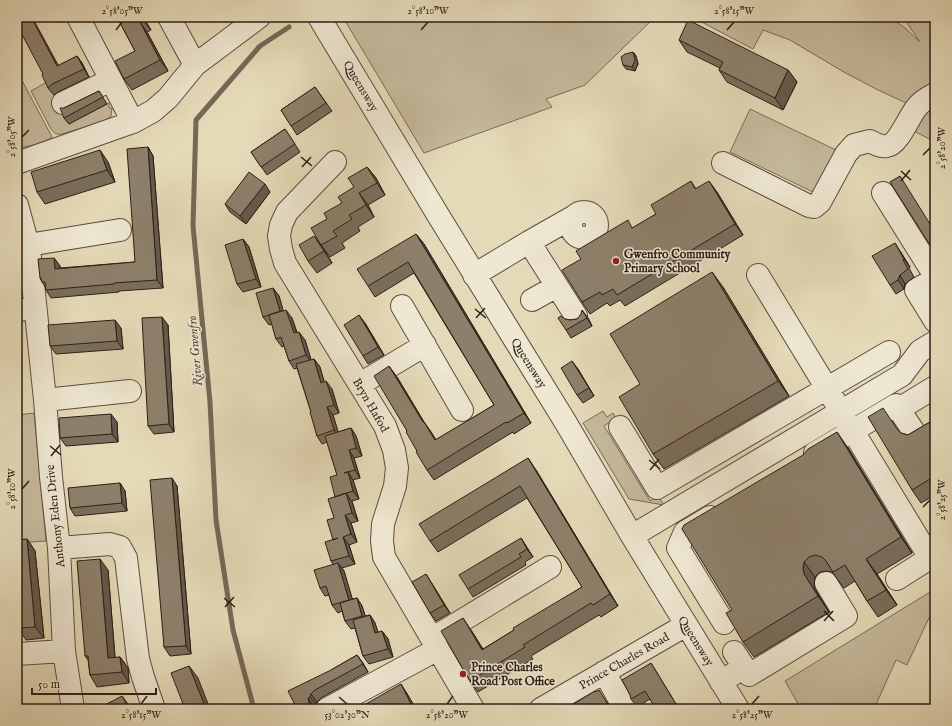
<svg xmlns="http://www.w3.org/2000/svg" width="952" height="726" font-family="'IM FELL English',serif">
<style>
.green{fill:#c6ba9d;stroke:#7a6c5a}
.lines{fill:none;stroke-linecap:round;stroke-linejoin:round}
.stream{stroke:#766857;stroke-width:5}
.minor-casing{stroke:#5b4d3f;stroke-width:24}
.minor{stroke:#eee7d1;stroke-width:22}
.wall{fill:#796e5c;stroke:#2d1e17}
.shaded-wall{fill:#635a4b;stroke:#2d1e17}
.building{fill:#8d806b;stroke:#2d1e17}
.ticks{fill:none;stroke:#2d1e17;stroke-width:1.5}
.poi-dot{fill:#8f2418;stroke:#eee7d1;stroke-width:1.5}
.labels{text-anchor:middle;stroke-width:3;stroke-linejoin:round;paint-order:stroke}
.street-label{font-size:12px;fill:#2d1e17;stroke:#eee7d1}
.poi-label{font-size:12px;font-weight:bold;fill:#2d1e17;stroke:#eee7d1;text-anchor:start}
.water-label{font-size:13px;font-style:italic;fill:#57493c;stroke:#eee7d1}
.neatline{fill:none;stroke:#2d1e17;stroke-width:1.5}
.ticks-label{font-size:10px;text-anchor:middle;fill:#2d1e17}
</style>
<rect width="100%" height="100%" fill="#e5dab8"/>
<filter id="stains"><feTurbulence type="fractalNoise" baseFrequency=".005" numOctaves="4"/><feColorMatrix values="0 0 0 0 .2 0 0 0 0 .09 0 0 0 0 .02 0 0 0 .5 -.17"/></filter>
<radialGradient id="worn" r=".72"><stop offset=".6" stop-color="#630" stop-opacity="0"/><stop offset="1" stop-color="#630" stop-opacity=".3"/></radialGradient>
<path class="green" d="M347,17H655L585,85L546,99L552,107L424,153L344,19Z
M692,17H890L905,28L920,42L903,17H935V88L910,103H906L876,89L842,71L790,40L763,30L753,49Z
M17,71L52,137C47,141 30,147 23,147C20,147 20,146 17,145Z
M47,82L69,124L109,103V108H112L111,116L105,121L62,134C56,135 54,133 51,129L31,91Z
M935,102V142L912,130Z
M750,109L836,150L815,193L730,152Z
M603,411L607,417L613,413L616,418L604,426L650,501L658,496L664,505L629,499L583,423Z
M34,413L46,541L17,543V415Z
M935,589V605L907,665L896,660L874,709H801L785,681Z"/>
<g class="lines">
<path class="stream" d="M254,709L233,630L216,520L210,402L193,226L196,120L260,46L289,27"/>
<defs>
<path id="minor" d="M78,17L133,122
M169,17L195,65
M319,17L438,215L566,423L632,536L738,709
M63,103L111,80
M335,162L287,212L281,225L279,236L281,249L285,263L385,426L394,450L397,468L395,486L383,524L382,541L384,557L473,709
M17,163L133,122L153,111L168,98L195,65L259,17
M723,163L809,206L814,207L820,202L846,154L854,145L870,141C875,144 880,147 887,146C899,144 909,116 917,107C921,102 929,97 935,94
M883,193L935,276
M17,205L28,245L31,264L45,400L51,477L59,548L64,651L73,709
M571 225a13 13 0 1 1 26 0a13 13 0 1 1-26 0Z
M529,242L576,316
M28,245L120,230
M474,275L529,242L573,217
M758,275L930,558L897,579
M935,279L916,290L935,321
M532,300L557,286
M402,306L462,410
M17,310L35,308
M360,384L425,345
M45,400L130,391
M899,409L935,387
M620,427L657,488L889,352
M815,453L896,405L916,435
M710,517L685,532L678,548L724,623
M632,536L902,375L920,351L935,342
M59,548L110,544L120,547L126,558L138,659L143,677L154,709
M438,635L550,567
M734,652L744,667
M17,654L64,651
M604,672L625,709
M721,682L744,667L749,675L846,616L826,583
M327,709L438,649
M541,709L686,625"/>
</defs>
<use href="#minor" class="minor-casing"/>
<use href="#minor" class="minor"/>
</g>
<path class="wall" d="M117,17H143L151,30L147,32L168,71L132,90L124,79L135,51Z
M679,40L788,70L797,82L783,110L727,82L719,70L720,68L687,52Z
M633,52L636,56L638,64L635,71L626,69L623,65Z
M77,56L82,63L89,77L58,92L54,95L48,88L58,66Z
M315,87L332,111L297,135L281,110Z
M99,91L107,104L69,124L64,118V108Z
M285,129L300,152L267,175L251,152Z
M148,147L153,156L163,288L119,291V292L51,298L46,290V288L42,282L40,278L54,258L60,266V268L135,262Z
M108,162L115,182L45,204L37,192Z
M367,167L376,178L385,195L368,205L374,217L358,227L360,231L342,243L345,248L330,257L321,245L327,219L342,203L354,187Z
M691,181L696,189L717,192L743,235L625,306L620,300L610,306L607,303L590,314L582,302L581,259L656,214Z
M270,192L246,224L230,212L225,204Z
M416,234L424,244L531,423L514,434L513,432L434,480L427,470L407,431L397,377L424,422L431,432L436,440L494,405L414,273L375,297L368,286Z
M243,239L249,247L261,287L243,292L237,284Z
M323,248L332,263L317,273L308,261Z
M900,251L910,267L909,268L914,277L905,284L904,289L896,294L890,285Z
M723,287L789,396L664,469L653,454L640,384Z
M273,288L279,296L283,311L292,318L297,332L305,340L311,360L314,359L320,367L324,382L332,389L339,413L333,415L338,432L351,428L356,436L362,456L354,458L360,478L353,480L359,499L352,501L358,521L351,523L357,542L349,545L355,564L342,568L344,571L352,599L357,598L362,606L365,616L370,615L375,623L378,633L382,631L388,639L393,657L369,664L363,656L355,628L351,629L345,621L342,611L338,613L332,605L329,595L325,596L320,588L333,564L331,561L333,540L337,475L327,442L322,444L317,436L311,412L297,368L294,369L289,361L284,346L282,347L276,339L272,324L269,325L263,317Z
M588,318L592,326L571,338L566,330L565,319L570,320L577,319Z
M365,323L384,355L368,364L363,356Z
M168,325L174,432L154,434L148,426Z
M121,328L123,349L56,354L50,346Z
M578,369L594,396L583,403L577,395Z
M935,419V495L921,503L912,490L898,430L901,433L908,435L913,432Z
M117,422L118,442L66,446L60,438Z
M848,448L912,553L877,574L897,605L878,617L867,601L855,581L844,588L832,572L826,571L820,572L815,577L814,584L815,589L829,612L754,657L743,642L732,610Z
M536,470L618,606L601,617L599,615L531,656L533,659L478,692L470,681L471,630L483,649L514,630L582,587L527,498L438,552L430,541Z
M120,483L125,491L127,511L75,516L70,508Z
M177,486L191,654L170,656L164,647Z
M521,538L533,557L525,562L526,565L473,597L468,589Z
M27,539L35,551L44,638L26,640L18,628Z
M108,570L115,658L120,657L128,668L129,683L97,687L90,675L88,660L85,656Z
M431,582L450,613L436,621L430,613Z
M357,655L368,672L321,698L317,702L316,705L314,706V709H297L331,670Z
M651,663L656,671L679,709H656L650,699L637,707L631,699Z
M406,692L416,709H357Z
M596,692L606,701L611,709H565Z"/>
<path class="shaded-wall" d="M31,17H32L63,74L57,66Z
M142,17H143L151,30L143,20Z
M140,22L147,32L168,71L160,60Z
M633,52L636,56L638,64L635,71L632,67Z
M77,56L82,63L89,77L84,69Z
M788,70L797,82L783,110L775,98Z
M148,147L153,156L163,288L157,280Z
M100,150L108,162L115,182L107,170Z
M367,167L376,178L385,195L377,183Z
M709,181L717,192L743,235L735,224Z
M265,184L270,192L246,224L240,216Z
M359,193L368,205L374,217L366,205Z
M416,234L424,244L531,423L524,413Z
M314,236L323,248L332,263Z
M243,239L249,247L261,287L256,279Z
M895,243L910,267L904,259Z
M54,258L60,266L61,277L55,269Z
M712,272L723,287L789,396L778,381Z
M900,275L905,284L904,289L898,280Z
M273,288L279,296L286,320L280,311Z
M286,310L292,318L299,341L294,333Z
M582,310L588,318L592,326Z
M359,315L365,323L384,355L378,347Z
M162,317L168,325L174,432L169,424Z
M115,320L121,328L123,349L117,341Z
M299,332L305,340L312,363L306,355Z
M314,359L320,367L327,391L321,383Z
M572,361L578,369L594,396L589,388Z
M389,366L397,377L430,432L423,422Z
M326,381L332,389L339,413L334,405Z
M327,407L333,415L340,438L334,430Z
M111,414L117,422L118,442L112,434Z
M424,422L431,432L442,450L435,440Z
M351,428L356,436L362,456L356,448Z
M837,432L848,448L912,553L901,537Z
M349,450L354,458L360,478L355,470Z
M528,458L536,470L618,606L610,594Z
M348,472L353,480L359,499L353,491Z
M172,478L177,486L191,654L186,646Z
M120,483L125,491L127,511L122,503Z
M346,493L352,502L358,521L352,513Z
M345,515L351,523L357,542L351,534Z
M343,537L349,545L355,564L349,556Z
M521,538L526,546L533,557L527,549Z
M27,539L35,551L44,638L35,627Z
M100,559L108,570L116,669L108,658Z
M866,559L877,574L897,605L886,590Z
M804,562L815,577L814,584L815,589L829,612L818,596L804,574L803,568Z
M338,563L344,571L355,608L349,600Z
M426,574L431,582L450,613L444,605Z
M357,598L362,606L368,624L362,616Z
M370,615L375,623L381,641L375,633Z
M463,618L471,630L490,661L482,650Z
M382,631L388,639L393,657L388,649Z
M357,655L363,663L368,672L363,664Z
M120,657L128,668L129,683L122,672Z
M189,666L198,678L210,709H206Z
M401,684L406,692L416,709L411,704Z
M311,694L317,702L316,705L310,697Z
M122,696L128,704L130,709H129Z
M308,698L314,706V709H312L310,707Z"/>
<path class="building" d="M17,17H31L57,66L77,56L84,69L52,84L48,88L42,75L43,74L17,25Z
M117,17H142L143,20L140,22L160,60L124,79L115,61L135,51Z
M688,20L788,70L775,98L719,70L723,62L679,40Z
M633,52L635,60L632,67L623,65L621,57L625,54Z
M315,87L326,103L291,126L281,110Z
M99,91L103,97L64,118L60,108H64Z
M285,129L295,144L261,167L251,152Z
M148,147L157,280L114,283V284L46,290L45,282H42L41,278H40L38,259L54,258L55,269L135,262L127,149Z
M100,150L107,170L37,192L31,172Z
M367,167L377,183L359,193L366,205L349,215L352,219L333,231L337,236L321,245L311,228L327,219L324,213L342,203L338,197L354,187L348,178Z
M249,172L265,184L240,216L225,204Z
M900,176L935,232V253L890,182Z
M691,181L695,189L709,181L735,224L617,295L613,289L602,295L600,292L582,302L562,270L581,259L576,251L628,220L632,228L656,214L651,205Z
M416,234L524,413L507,423L506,422L427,470L416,452L417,451L406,432L407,431L374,376L389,366L423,422H424L435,440L494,405L408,262L368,286L357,269Z
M314,236L324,251L308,261L299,245Z
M243,239L256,279L237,284L225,245Z
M895,243L904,259L903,260L908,269L900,275L898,280L890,285L872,256Z
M712,272L778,381L653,454L619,397L640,384L610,334Z
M273,288L280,311L263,317L256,293Z
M286,310L294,333L299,332L306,355L289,361L281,337L276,339L269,315Z
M582,310L587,318L566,330L558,318L561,316L565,319L570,320L577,319L581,314Z
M359,315L378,347L363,356L344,325Z
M162,317L169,424L148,426L142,318Z
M115,320L117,341L50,346L48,325Z
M314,359L321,383L326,381L334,405L327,407L334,430L317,436L310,412H311L296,364Z
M572,361L589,388L577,395L561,368Z
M883,408L897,429L901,433L908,435L913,432L935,419V476L912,490L868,417Z
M111,414L112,434L60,438L59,418Z
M351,428L356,448L349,450L355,470L344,473L348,472L353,491L335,497L330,477L337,475L325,436Z
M837,432L901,537L866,559L886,590L867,601L845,565L833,572L826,561L822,557L815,555L809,557L804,562L803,568L804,574L818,596L743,642L726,613L732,610L682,529L684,525L803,455L808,449Z
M528,458L610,594L593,605L591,603L523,645L525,647L470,681L441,631L463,618L482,650L514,630L513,628L582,587L520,486L430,541L419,524Z
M172,478L186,646L164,647L150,480Z
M120,483L122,503L70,508L68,488Z
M346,493L352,513L345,515L351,534L343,537L349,556L331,561L325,542L338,538L333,540L327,520L334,518L328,499Z
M521,538L527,549L519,554L521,557L468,589L459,575Z
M27,539L35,627L18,628L17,622V540Z
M100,559L108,658L120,657L122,672L90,675L88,656H85L77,561Z
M338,563L349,600L332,605L326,586L320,588L314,570Z
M426,574L444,605L430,613L412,582Z
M357,598L362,616L345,621L340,603Z
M370,615L375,633L382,631L388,649L363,656L353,620Z
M357,655L363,664L315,690L311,694L310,697L308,698L310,707L313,709H297L288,691L331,670Z
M651,663L679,709H656L645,691L631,699L630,695L622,680Z
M189,666L206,709H185L171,673Z
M401,684L411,704L402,709H357Z
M599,690L609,706L604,709H565L595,691L596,692Z
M122,696L129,709H100L99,708Z"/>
<path class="ticks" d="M116,30L122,22M421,30L428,22M727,30L734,22M22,137L29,130M923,155L930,148M301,157L312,166M302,167L311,157M901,171L911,180M901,181L910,170M475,309L486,318M476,318L485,308M50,446L61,455M51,456L60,445M649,460L660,469M650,470L659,459M22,489L29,481M923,507L930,500M224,598L235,607M225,607L234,597M824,611L834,621M824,621L833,611M339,697L347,704M141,704L147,696M447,704L453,696M752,704L759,696"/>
<g class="poi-dot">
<circle cx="616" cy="261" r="4"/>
<circle cx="463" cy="674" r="4"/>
</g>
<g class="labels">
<g class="street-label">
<text transform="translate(361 86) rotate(59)" y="4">Queensway</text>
<text transform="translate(529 363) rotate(58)" y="4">Queensway</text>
<text transform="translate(371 405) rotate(60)" y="4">Bryn Hafod</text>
<text transform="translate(55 516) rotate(-96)" y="4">Anthony Eden Drive</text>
<text transform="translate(696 641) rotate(58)" y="4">Queensway</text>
<text transform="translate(624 661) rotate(-30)" y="4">Prince Charles Road</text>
</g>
<g class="poi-label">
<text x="624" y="258">Gwenfro Community<tspan x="624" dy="14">Primary School</tspan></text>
<text x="471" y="671">Prince Charles<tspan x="471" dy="14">Road Post Office</tspan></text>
</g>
<g class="water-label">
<text transform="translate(194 351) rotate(-95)" y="5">River Gwenfro</text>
</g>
</g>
<rect width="952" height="726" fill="none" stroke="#e5dab8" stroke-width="44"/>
<path d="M32 688v6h124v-6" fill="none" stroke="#2d1e17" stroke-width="2"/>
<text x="38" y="688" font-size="12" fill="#2d1e17" stroke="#eee7d1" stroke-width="3" paint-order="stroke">50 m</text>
<rect x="22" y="22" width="908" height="682" class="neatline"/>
<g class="ticks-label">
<text x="122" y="14">2°58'05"W</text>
<text x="428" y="14">2°58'10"W</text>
<text x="734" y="14">2°58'15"W</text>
<text transform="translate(11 137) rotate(-90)" y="4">2°58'05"W</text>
<text transform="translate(941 148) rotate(-90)" y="4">2°58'20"W</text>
<text transform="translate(11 489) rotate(-90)" y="4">2°58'10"W</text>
<text transform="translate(941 500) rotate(-90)" y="4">2°58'25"W</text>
<text x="141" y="718">2°58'15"W</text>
<text x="347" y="718">53°02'30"N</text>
<text x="447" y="718">2°58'20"W</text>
<text x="752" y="718">2°58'25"W</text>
</g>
<rect width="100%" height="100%" filter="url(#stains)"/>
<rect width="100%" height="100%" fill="url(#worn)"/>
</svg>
